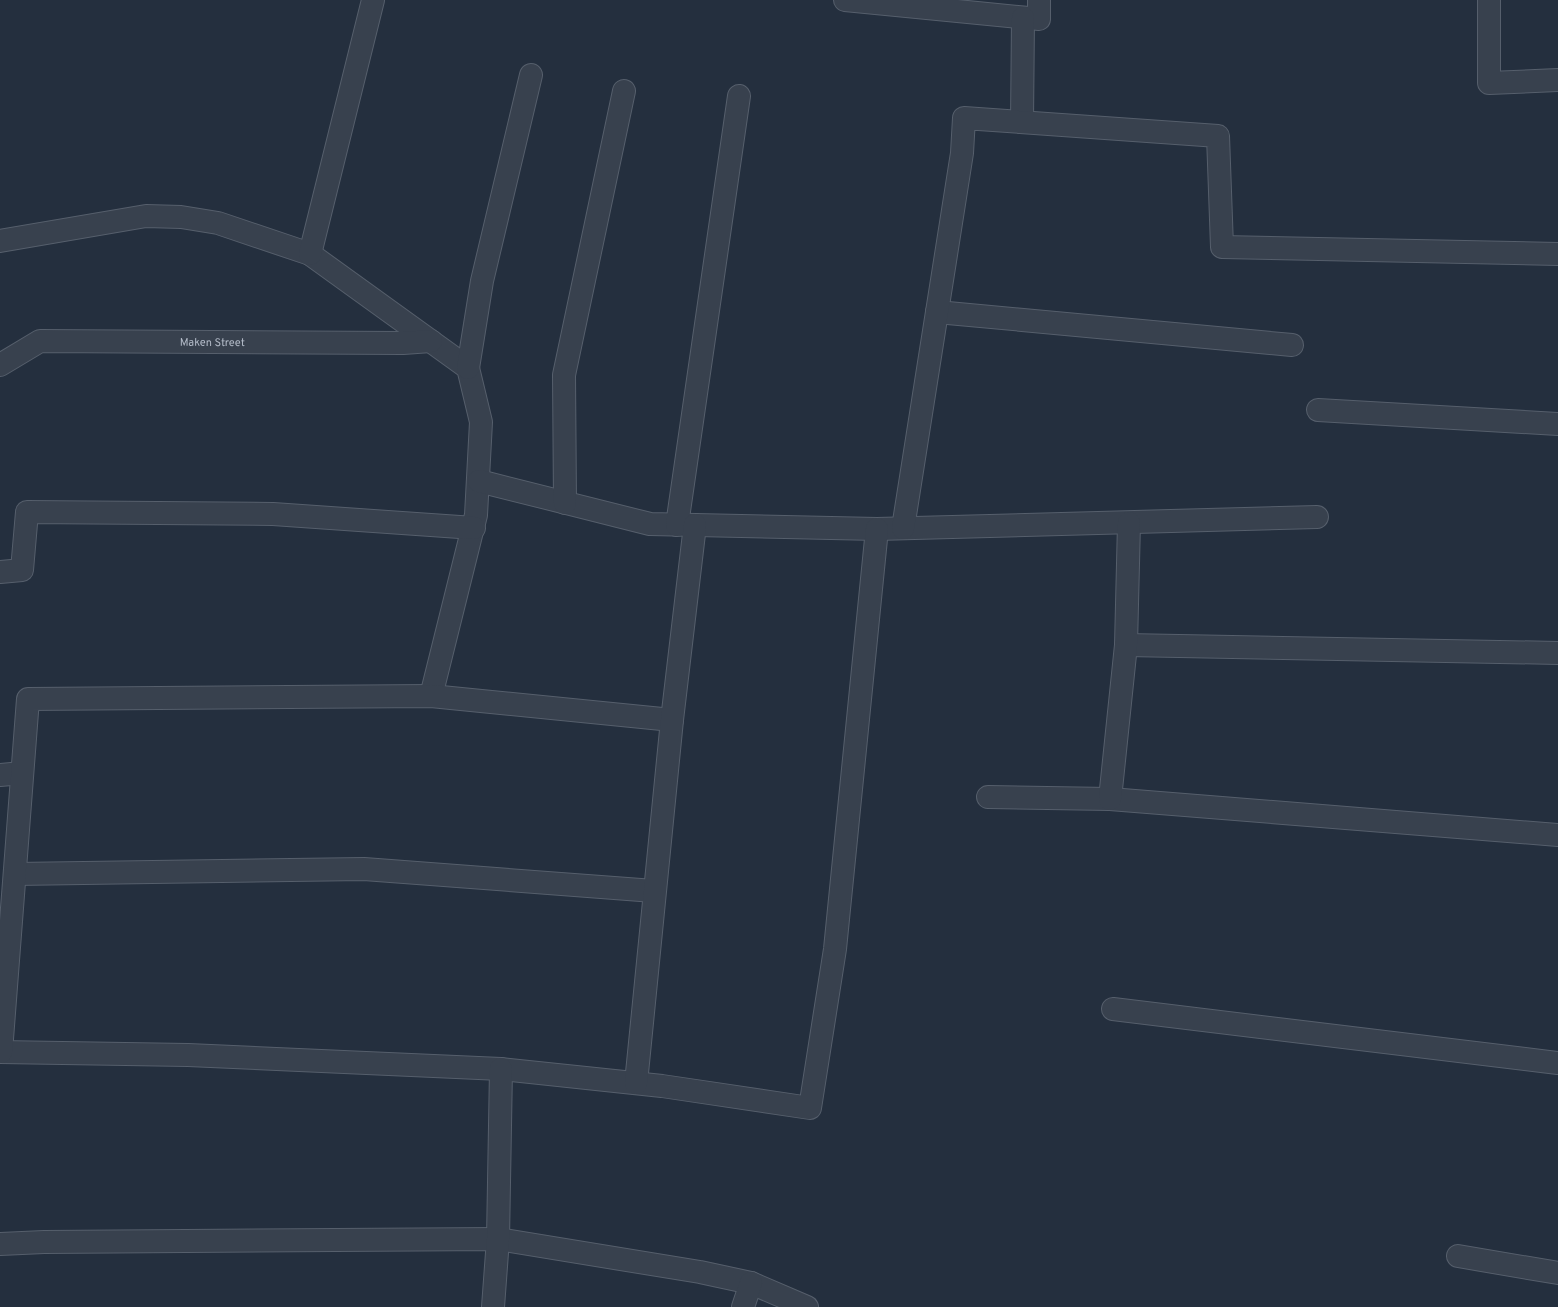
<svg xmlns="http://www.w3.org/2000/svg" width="1558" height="1307" font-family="Overpass,sans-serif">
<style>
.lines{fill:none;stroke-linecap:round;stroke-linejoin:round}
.minor-casing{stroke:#565f6c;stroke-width:24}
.minor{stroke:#38414e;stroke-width:22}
.labels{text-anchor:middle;stroke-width:3;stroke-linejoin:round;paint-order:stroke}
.street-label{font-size:11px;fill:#b4bcc9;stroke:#1d2633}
</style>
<rect width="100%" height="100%" fill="#242f3e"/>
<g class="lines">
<defs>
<g id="minor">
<path d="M845,0L1039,19V0"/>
<path d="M1489,0V83L1558,80"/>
<path d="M1022,122L1023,18"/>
<path d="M0,241L146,216L181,217L218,223L310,254L468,368L481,422L476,515L431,696"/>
<path d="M310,254L373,0"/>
<path d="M937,312L1292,345"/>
<path id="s1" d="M0,365L40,341L403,343L431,341"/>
<path d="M468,368L482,281L531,75"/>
<path d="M1318,410L1558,424"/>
<path d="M479,481L650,524L877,529L1317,517"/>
<path d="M565,503L564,375L624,91"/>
<path d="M677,525L739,96"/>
<path d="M903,528L962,153L964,118L1218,136L1222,247L1558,254"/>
<path d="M0,572L22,570L27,512L273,514L474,528"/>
<path d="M1126,645L1558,653"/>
<path d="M0,775L22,773"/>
<path d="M988,797L1110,799L1558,835"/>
<path d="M1110,799L1126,645L1129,523"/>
<path d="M15,874L364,869L654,891"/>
<path d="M1113,1009L1558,1063"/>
<path d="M0,1052L188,1055L501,1069L662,1086L810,1108L835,949L877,529"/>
<path d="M1,1052L28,699L431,696L672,720"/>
<path d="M636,1083L672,720L695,525"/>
<path d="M0,1244L44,1242L498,1239L700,1272L751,1283L807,1307"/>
<path d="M1458,1256L1558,1273"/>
<path d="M493,1307L498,1239L501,1069"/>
<path d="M743,1307L751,1283"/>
</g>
</defs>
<use href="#minor" class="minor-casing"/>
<use href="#minor" class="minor"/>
</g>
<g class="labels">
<g class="street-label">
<text dy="4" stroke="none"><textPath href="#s1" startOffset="219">Maken Street</textPath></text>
</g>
</g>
</svg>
